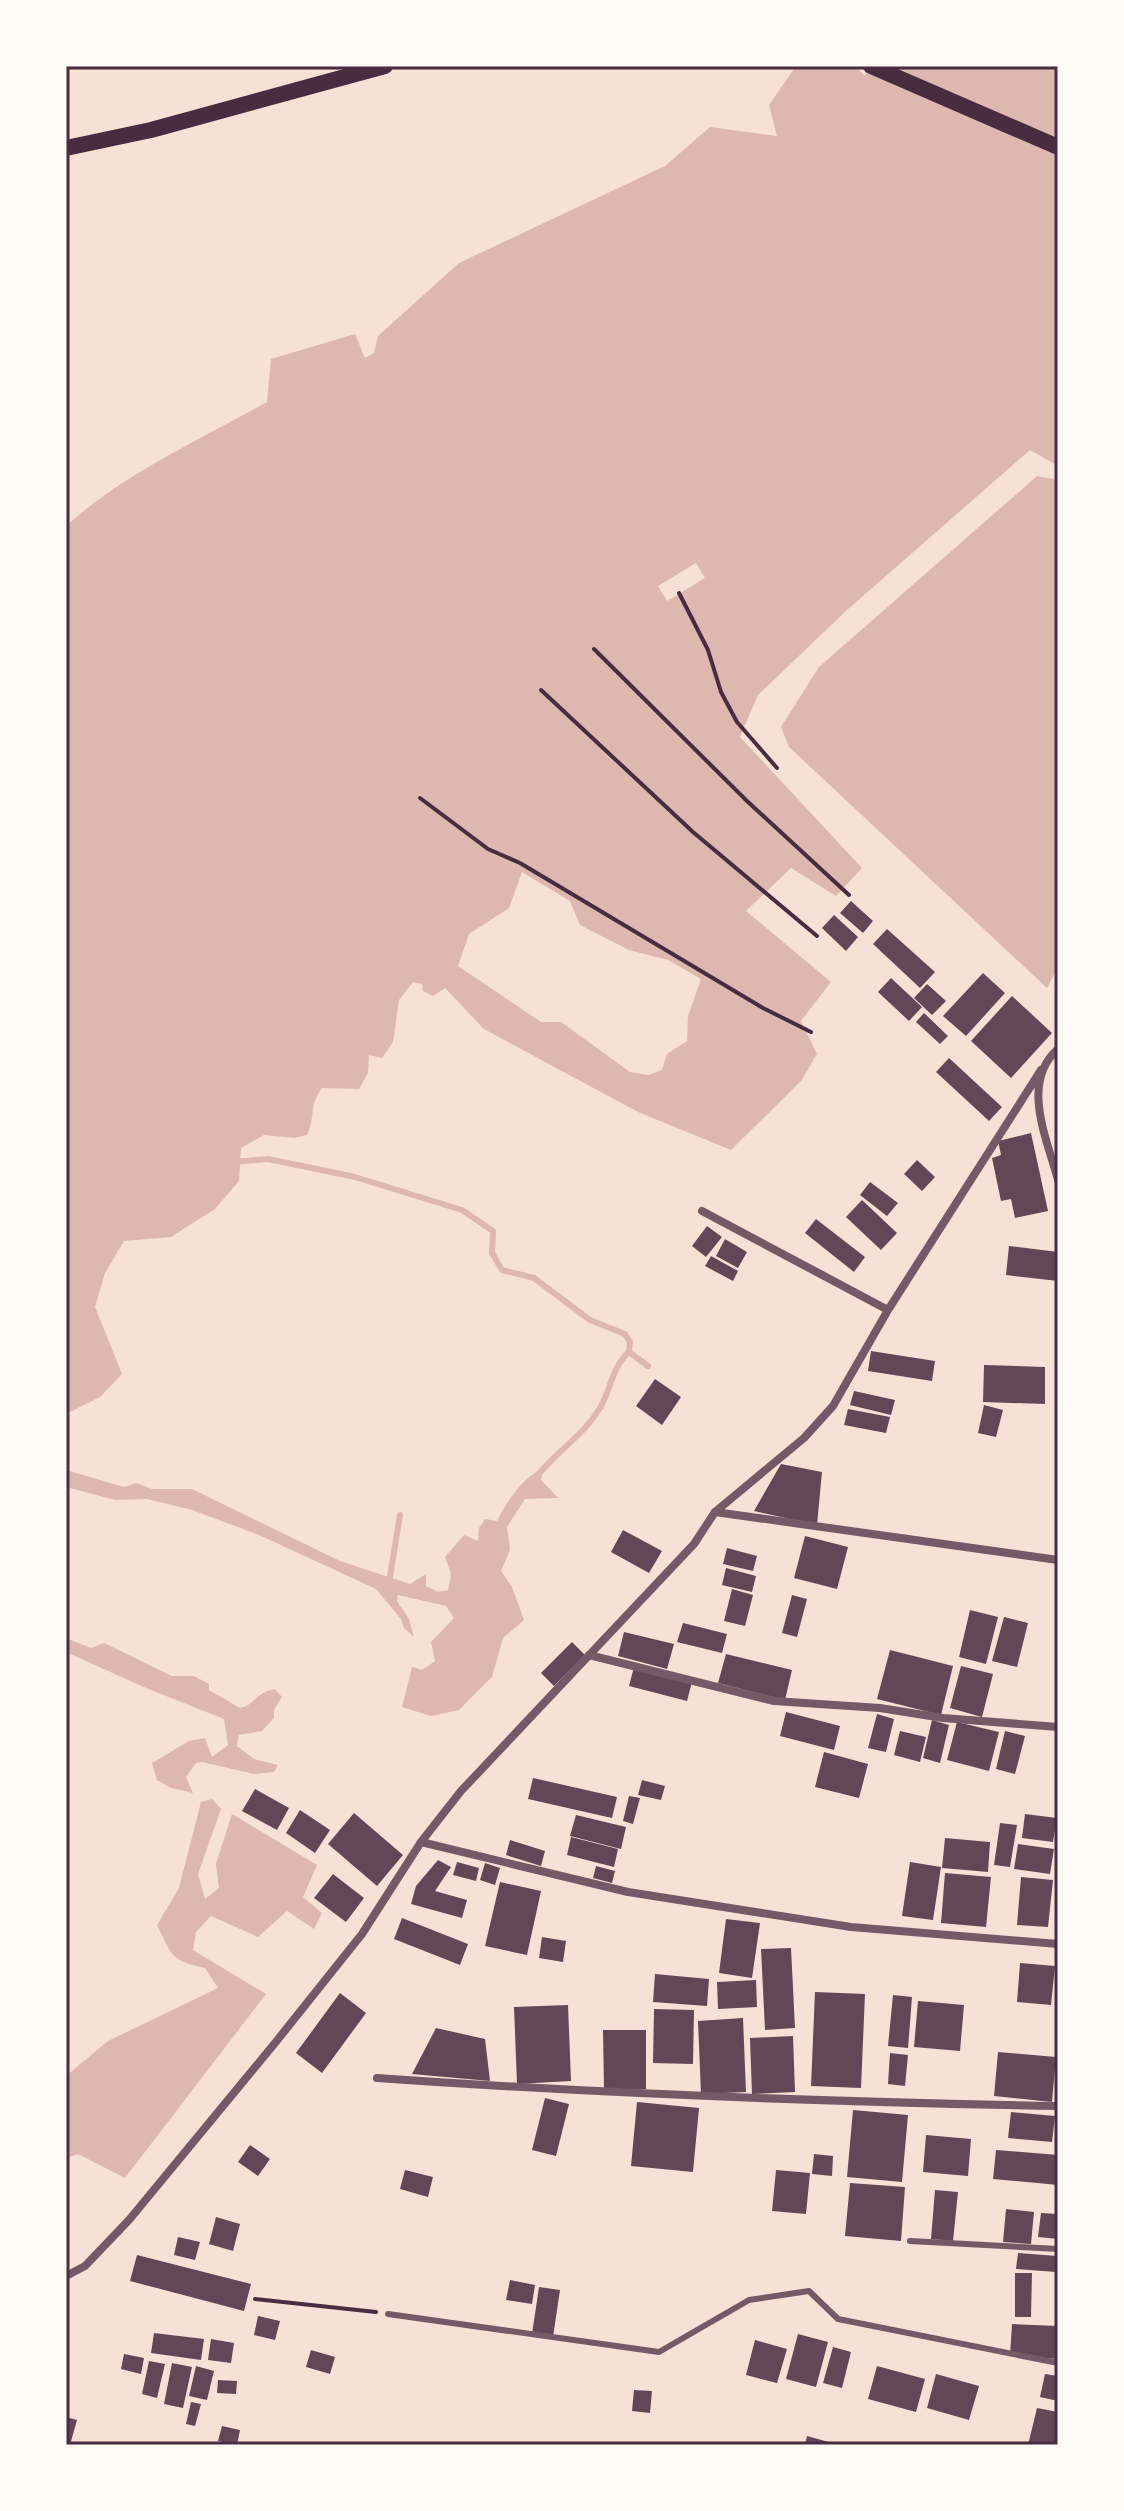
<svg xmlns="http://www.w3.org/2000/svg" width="1124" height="2511" font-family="Raleway,sans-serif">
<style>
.water{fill:#dcb8b0;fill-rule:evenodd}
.pier{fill:#f7e1d7}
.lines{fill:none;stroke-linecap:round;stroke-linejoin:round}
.stream{stroke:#dcb8b0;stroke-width:6}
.building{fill:#644757}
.path{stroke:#4a2c40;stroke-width:4}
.service{stroke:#755966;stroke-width:6}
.minor{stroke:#755966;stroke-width:8}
.secondary{stroke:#4a2c40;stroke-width:16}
.neatline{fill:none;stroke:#4a2c40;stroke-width:3}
</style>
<rect width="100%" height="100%" fill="#f7e1d7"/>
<path class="water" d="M796,66H855L864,75L877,66H1058V466L1030,450L847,610L758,695L740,737L862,868L836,896L791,868L746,911L831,982L801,1021L817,1054L801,1081L731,1150L638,1112L484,1029L445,988L433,996L423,991L422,984L413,982L399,1000L393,1042L382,1058L369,1055L368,1073L359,1089L322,1088C308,1107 316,1117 307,1135L294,1138L264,1135L241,1148L239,1181L215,1209L171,1237L124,1241L105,1273L95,1307L122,1374L100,1397L66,1414V526C124,474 199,440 267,402L271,359L355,334L365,358L374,353L378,336L459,263L665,166L710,127L777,136L769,105ZM522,872L570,901L580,925L629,950L668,960L701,979L688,1016L687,1041L667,1054L662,1070L648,1075L630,1072L561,1022H541L458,966L469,934L509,908Z
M1037,476L1058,480V967L1047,988L789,747L781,727L819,667Z
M543,1468L541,1480L558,1498L525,1499L507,1527L510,1550L501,1571L512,1587L524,1620L503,1638L492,1677L459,1710L431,1716L402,1707L412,1667L422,1670L435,1661L431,1642L454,1618L446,1606L398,1595L397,1601L409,1619L414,1637L404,1628L401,1619L376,1589L259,1535L192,1510L147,1499L115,1500L66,1487V1470L124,1487L136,1483L152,1489H192L340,1561L410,1584L426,1574V1586L438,1592L448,1590L451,1574L445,1557L464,1535L478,1541L479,1528L485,1519L497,1521C509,1499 520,1480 543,1468Z
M66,1638L91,1648L104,1643L172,1676H194L209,1684V1690L240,1708C255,1705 256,1692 275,1689L282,1697L274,1710V1718L262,1731L239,1735L237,1746L254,1759L278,1765L274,1772L254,1774L202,1762L196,1763L186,1777L193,1793L171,1788L157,1780L152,1763L189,1741L205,1738L212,1757L228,1745L224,1719L146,1688L66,1652Z
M212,1799L221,1809L198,1874L205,1899L219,1888L216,1864L232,1814L317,1865L303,1897L322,1913L314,1929L287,1911L258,1937L211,1916L196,1932L193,1950L266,1994L125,2178L78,2154L66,2158V2076L108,2041L218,1988L205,1968C170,1961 172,1955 157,1925L179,1888L201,1802Z"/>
<path class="pier" d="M696,563L705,578L667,601L658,586Z"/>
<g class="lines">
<path class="stream" d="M234,1162L268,1159L355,1177L462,1210L493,1231L492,1253L502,1270L534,1278L590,1320L625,1334L630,1342L629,1352C612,1367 611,1389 600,1408C584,1435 558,1450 539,1474
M629,1352L648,1366
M389,1583L400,1515"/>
</g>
<path class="building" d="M851,901L873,921L863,933L840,913Z
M834,915L858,937L846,951L822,928Z
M887,929L935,972L920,988L873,944Z
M983,973L1005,993L966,1036L943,1016Z
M891,978L922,1007L909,1021L878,992Z
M927,984L946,1001L932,1015L914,998Z
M1012,996L1052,1033L1011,1078L971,1041Z
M924,1013L948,1036L940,1044L916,1022Z
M949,1058L1002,1107L989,1121L936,1072Z
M1031,1133L1048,1211L1015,1218L1011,1199L1001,1201L992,1158L1001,1155L998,1141Z
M917,1160L935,1177L922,1191L904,1174Z
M870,1182L898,1203L887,1216L860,1195Z
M862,1200L897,1233L881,1250L846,1217Z
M816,1219L865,1257L854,1272L805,1233Z
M707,1226L722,1237L706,1257L692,1246Z
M725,1239L747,1252L738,1268L716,1256Z
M1009,1246L1058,1252V1281L1006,1275Z
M711,1256L738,1271L733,1281L705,1266Z
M871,1351L935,1361L932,1381L868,1371Z
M984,1365L1045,1367V1404L983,1402Z
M655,1379L681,1397L662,1425L636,1406Z
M854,1391L895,1400L891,1415L850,1405Z
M984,1405L1003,1410L996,1437L978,1433Z
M848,1409L890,1417L886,1433L844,1425Z
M781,1464L822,1472L817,1525L754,1511Z
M623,1530L662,1551L649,1573L611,1552Z
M805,1536L848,1547L837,1589L794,1578Z
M727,1548L757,1556L753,1571L723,1564Z
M726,1568L756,1576L752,1592L722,1585Z
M732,1589L753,1595L745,1626L724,1621Z
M792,1595L807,1599L797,1637L782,1633Z
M970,1610L998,1617L986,1664L959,1657Z
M1004,1617L1028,1623L1017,1667L992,1661Z
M683,1623L727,1634L722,1653L677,1642Z
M624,1632L674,1644L667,1669L618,1656Z
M572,1642L585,1655L554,1686L541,1673Z
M890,1650L953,1666L941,1715L877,1699Z
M726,1654L792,1670L785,1700L718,1683Z
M961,1666L993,1674L982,1717L950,1708Z
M634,1667L692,1682L687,1701L629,1686Z
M786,1712L840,1726L834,1750L780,1736Z
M877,1714L894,1719L886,1752L868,1748Z
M932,1720L949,1725L940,1763L923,1758Z
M957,1722L999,1732L989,1771L947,1760Z
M900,1731L926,1737L920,1762L894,1755Z
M1005,1731L1025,1736L1015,1774L996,1769Z
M824,1752L868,1764L859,1798L815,1787Z
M533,1778L617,1797L612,1818L528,1799Z
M642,1780L665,1786L661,1800L638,1795Z
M255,1789L289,1808L277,1830L242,1811Z
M629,1796L640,1798L633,1824L623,1821Z
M300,1810L330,1830L315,1853L286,1833Z
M354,1813L403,1855L377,1886L328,1844Z
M1025,1814L1057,1818L1053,1842L1022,1838Z
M576,1815L626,1827L621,1849L570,1836Z
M1000,1823L1017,1825L1010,1867L994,1865Z
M571,1837L618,1849L614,1867L567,1855Z
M945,1838L990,1842L988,1872L942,1868Z
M510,1840L545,1851L541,1866L506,1855Z
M1018,1844L1054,1849L1050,1874L1014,1869Z
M438,1860L451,1867L435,1891L467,1900L462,1918L411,1904L416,1886Z
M457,1862L479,1868L476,1881L453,1875Z
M910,1862L941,1867L933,1920L902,1916Z
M485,1863L500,1868L495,1885L480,1880Z
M596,1866L615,1871L612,1883L593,1878Z
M945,1873L991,1877L986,1927L941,1923Z
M333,1874L364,1898L346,1922L314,1898Z
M1021,1877L1053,1880L1048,1927L1017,1925Z
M500,1882L541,1891L527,1955L485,1946Z
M402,1918L468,1944L460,1965L394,1939Z
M726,1919L760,1923L752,1978L719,1973Z
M542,1937L566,1941L563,1962L539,1958Z
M791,1948L795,2028L765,2030L761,1949Z
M1020,1963L1055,1966L1051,2005L1017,2002Z
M655,1974L709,1979L707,2006L653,2002Z
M756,1980L757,2007L718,2009L717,1982Z
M815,1992L865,1994L861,2088L811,2086Z
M340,1993L366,2013L322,2073L296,2053Z
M893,1995L912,1997L908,2048L888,2046Z
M918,2001L964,2005L960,2051L914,2047Z
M568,2005L571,2081L517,2084L514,2007Z
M654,2009L694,2010L693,2064L653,2063Z
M743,2018L746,2092L701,2094L698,2021Z
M436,2028L485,2039L490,2081L412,2074Z
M603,2030H646V2089L604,2090Z
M793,2036L795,2092L752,2094L750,2038Z
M998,2052L1056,2057L1052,2102L994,2096Z
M890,2053L908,2055L905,2086L888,2084Z
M545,2098L569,2104L556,2156L532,2150Z
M637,2102L699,2108L693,2172L631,2166Z
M853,2110L908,2115L902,2182L847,2177Z
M1011,2112L1055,2116L1052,2142L1008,2138Z
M926,2135L971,2139L968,2176L923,2172Z
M250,2145L270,2159L258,2176L238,2162Z
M996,2150L1058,2155V2185L993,2179Z
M814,2154L833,2156L832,2176L812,2174Z
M405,2170L433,2177L428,2197L400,2189Z
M776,2170L810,2173L806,2214L772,2211Z
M850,2183L905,2187L901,2241L845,2236Z
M935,2190L958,2192L953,2241L931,2239Z
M1006,2209L1034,2212L1031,2244L1003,2242Z
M1041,2213L1058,2214V2239L1038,2237Z
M216,2217L240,2224L233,2251L209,2244Z
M178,2237L200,2242L195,2260L174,2255Z
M1018,2253L1057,2256L1056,2272L1016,2269Z
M137,2255L251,2284L244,2311L130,2281Z
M1015,2273H1032L1031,2317H1015Z
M510,2280L535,2285L532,2304L506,2300Z
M539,2287L560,2290L553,2337L532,2334Z
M258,2316L280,2321L275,2340L254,2335Z
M1012,2324L1058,2326V2359L1010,2356Z
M154,2333L204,2339L201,2360L151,2353Z
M798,2334L828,2342L816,2387L786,2379Z
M211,2339L234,2343L231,2363L208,2360Z
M755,2340L787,2349L777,2383L746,2375Z
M833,2347L851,2352L842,2388L823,2383Z
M311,2350L335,2357L330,2374L306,2367Z
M124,2354L144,2358L141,2374L121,2369Z
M149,2361L165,2364L157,2398L142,2394Z
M172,2363L192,2367L183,2408L164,2404Z
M196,2366L214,2371L207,2400L189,2396Z
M877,2366L925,2379L916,2412L868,2399Z
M936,2374L979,2386L969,2420L927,2408Z
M1045,2374L1058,2376V2401L1040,2397Z
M218,2380L237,2381L236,2394L217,2393Z
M634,2390L652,2391L650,2413L632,2411Z
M191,2402L201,2404L195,2426L186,2424Z
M1037,2408L1058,2412V2445H1028Z
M66,2417L77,2420L70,2445L66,2444Z
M222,2426L240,2430L237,2445L218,2441Z
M807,2436L836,2444V2445H805Z"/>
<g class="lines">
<path class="path" d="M679,593L708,650L721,692L737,722L777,768
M594,649L747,801L849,895
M541,690L693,832L817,936
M420,798L488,849L520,863L763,1008L811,1032
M255,2299L376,2312"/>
<path class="service" d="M910,2241L1058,2249
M388,2314L659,2352L749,2300L809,2291L838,2319L1058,2363"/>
<path class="minor" d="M1058,1049C1020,1082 1047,1139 1058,1180
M702,1211L888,1310
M715,1512L1058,1560
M589,1655L774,1701L880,1708L943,1718L1058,1727
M421,1842L628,1892L851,1927L1058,1944
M377,2078C604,2094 831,2102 1058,2106
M66,2276L85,2266L129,2220L275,2043L362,1934L421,1842L461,1791L694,1544L715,1512L804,1438L833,1406L888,1310L1041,1070"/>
<path class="secondary" d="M871,66L1058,147
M66,148L151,130L385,66"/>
</g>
<rect width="1124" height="2511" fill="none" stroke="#fffaf5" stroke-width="136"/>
<rect x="68" y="68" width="988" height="2375" class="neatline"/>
</svg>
